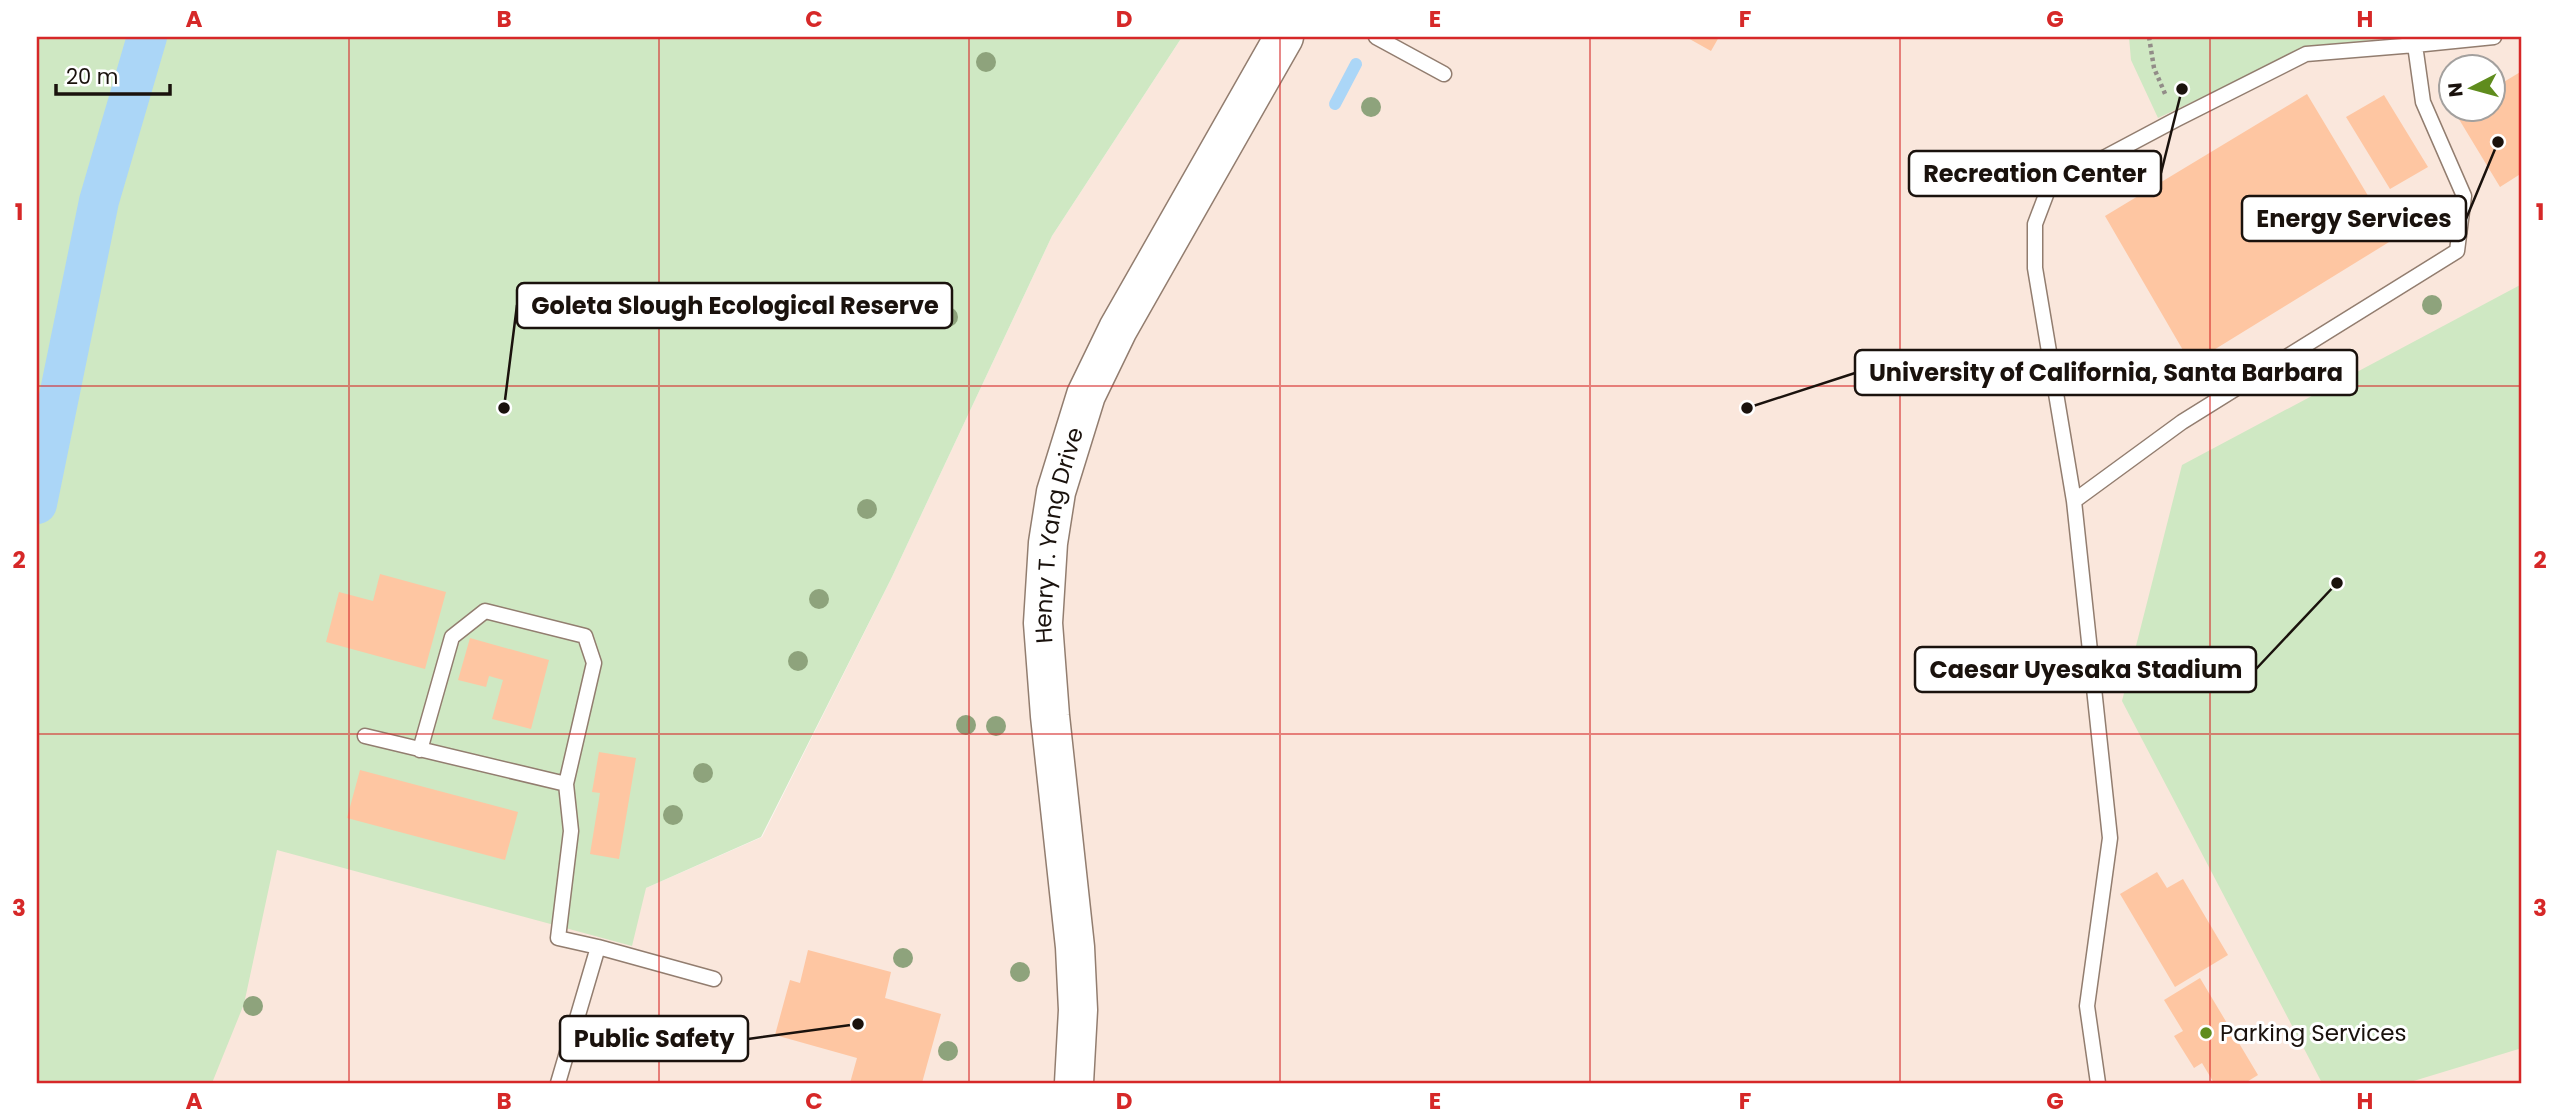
<svg xmlns="http://www.w3.org/2000/svg" width="2559" height="1120" font-family="Poppins,sans-serif">
<style>
.built{fill:#fae7dc;fill-rule:evenodd}
.green{fill:#cfe8c3}
.lines{fill:none;stroke-linecap:round;stroke-linejoin:round}
.stream{stroke:#abd6f7;stroke-width:12}
.canal{stroke:#abd6f7;stroke-width:40}
.building{fill:#fec6a2}
.lane-casing{stroke:#927d6f;stroke-width:17}
.secondary-casing{stroke:#927d6f;stroke-width:41}
.path{stroke:#928c88;stroke-width:4.5;stroke-dasharray:3.5 3.5;stroke-linecap:butt}
.lane{stroke:#fff;stroke-width:14}
.secondary{stroke:#fff;stroke-width:38}
.tree{fill:#8ea37c}
.grid{fill:none;stroke:#d62828;stroke-width:2;stroke-opacity:0.55}
.poi-dot{fill:#5f8c1d;stroke:#fff;stroke-width:2.5}
.labels{text-anchor:middle;stroke-width:6;stroke-linejoin:round;paint-order:stroke}
.street-label{font-size:23px;fill:#1a120d;stroke:#fff}
.poi-label{font-size:23px;fill:#1a120d;stroke:#fff;text-anchor:start}
.leader{fill:none;stroke:#1a120d;stroke-width:2.5}
.callout-dot{fill:#1a120d;stroke:#fff;stroke-width:2.5}
.callout{fill:#fff;stroke:#1a120d;stroke-width:2.5}
.callout-label{font-size:24px;text-anchor:middle;font-weight:bold;fill:#1a120d}
.neatline{fill:none;stroke:#d62828;stroke-width:2.5}
.grid-label{font-size:23px;text-anchor:middle;font-weight:bold;fill:#d62828}
</style>
<rect width="100%" height="100%" fill="#fcf7f4"/>
<path class="built" d="M1182,37H2522V1083H37V785L646,888L762,837L891,579L1052,236ZM2450,66H2492V108H2450Z"/>
<path class="green" d="M37,37H1182L1052,236L891,579L761,837L646,888L632,946L277,850L244,1004L212,1083H37Z
M2129,37H2405L2312,46L2158,118L2131,60Z
M2522,284V1048L2407,1083H2322L2122,701L2182,465Z"/>
<g class="lines">
<path class="stream" d="M1335,104L1356,64"/>
<path class="canal" d="M37,504L99,201L147,37"/>
</g>
<path class="building" d="M1686,37H1719L1711,51Z
M2522,71V173L2500,187L2454,111L2458,108H2492V89Z
M2307,94L2394,239L2191,364L2105,216Z
M2384,95L2428,167L2390,189L2346,117Z
M380,574L446,592L425,669L326,642L339,592L373,601Z
M470,638L549,660L531,729L492,719L503,680L489,676L486,687L458,680Z
M599,752L636,758L619,859L590,854L600,793L592,792Z
M360,770L518,812L505,860L347,818Z
M2157,872L2167,888L2183,879L2228,955L2175,987L2120,894Z
M808,950L891,972L885,998L941,1014L922,1083H850L857,1058L775,1035L790,980L800,983Z
M2200,978L2258,1075L2245,1083H2214L2202,1063L2194,1068L2174,1036L2183,1031L2164,1000Z"/>
<g class="lines">
<defs>
<path id="lane" d="M1376,37L1444,74
M2074,501L2035,268V224L2049,187L2177,119L2306,54L2415,45
M365,736L566,784
M420,750L452,637L485,611L585,636L594,663L566,784L571,831L558,938L598,947
M558,1083L598,947L714,979
M2098,1083L2087,1006L2110,838L2074,501L2182,422L2457,251L2464,196L2423,102L2415,45L2494,37"/>
<g id="secondary">
<path id="s1" d="M1074,1083L1078,1010L1075,947L1050,716L1043,623L1048,543L1056,492L1086,395L1118,329L1284,37"/>
</g>
</defs>
<use href="#lane" class="lane-casing"/>
<use href="#secondary" class="secondary-casing"/>
<path class="path" d="M2149,37L2154,68L2166,96"/>
<use href="#lane" class="lane"/>
<use href="#secondary" class="secondary"/>
</g>
<g class="tree">
<circle cx="986" cy="62" r="10"/>
<circle cx="1371" cy="107" r="10"/>
<circle cx="2432" cy="305" r="10"/>
<circle cx="948" cy="317" r="10"/>
<circle cx="867" cy="509" r="10"/>
<circle cx="819" cy="599" r="10"/>
<circle cx="798" cy="661" r="10"/>
<circle cx="966" cy="725" r="10"/>
<circle cx="996" cy="726" r="10"/>
<circle cx="703" cy="773" r="10"/>
<circle cx="673" cy="815" r="10"/>
<circle cx="903" cy="958" r="10"/>
<circle cx="1020" cy="972" r="10"/>
<circle cx="253" cy="1006" r="10"/>
<circle cx="948" cy="1051" r="10"/>
</g>
<path class="grid" d="M349,37V1083M659,37V1083M969,37V1083M1280,37V1083M1590,37V1083M1900,37V1083M2210,37V1083M37,386H2522M37,734H2522"/>
<circle class="poi-dot" cx="2206" cy="1033" r="7"/>
<g class="labels">
<g class="street-label">
<text dy="8" stroke="none"><textPath href="#s1" startOffset="551">Henry T. Yang Drive</textPath></text>
</g>
<g class="poi-label">
<text x="2220" y="1041">Parking Services</text>
</g>
</g>
<path class="leader" d="M2182 89L2161 173M2498 142L2466 219M504 408L517 305M1747 408L1855 373M2337 583L2256 669M858 1024L748 1039"/>
<g class="callout-dot">
<circle cx="2182" cy="89" r="7"/>
<circle cx="2498" cy="142" r="7"/>
<circle cx="504" cy="408" r="7"/>
<circle cx="1747" cy="408" r="7"/>
<circle cx="2337" cy="583" r="7"/>
<circle cx="858" cy="1024" r="7"/>
</g>
<g class="callout">
<rect x="1909" y="151" width="252" height="45" rx="7"/>
<rect x="2242" y="196" width="224" height="45" rx="7"/>
<rect x="517" y="283" width="435" height="45" rx="7"/>
<rect x="1855" y="350" width="502" height="45" rx="7"/>
<rect x="1915" y="647" width="341" height="45" rx="7"/>
<rect x="560" y="1016" width="188" height="45" rx="7"/>
</g>
<g class="callout-label">
<text x="2035" y="182">Recreation Center</text>
<text x="2354" y="227">Energy Services</text>
<text x="735" y="314">Goleta Slough Ecological Reserve</text>
<text x="2106" y="381">University of California, Santa Barbara</text>
<text x="2086" y="678">Caesar Uyesaka Stadium</text>
<text x="654" y="1047">Public Safety</text>
</g>
<rect width="2559" height="1120" fill="none" stroke="#ffffff" stroke-width="77"/>
<g transform="translate(2472 88) rotate(264)"><circle r="33" fill="#ffffff" stroke="#a3a09e" stroke-width="2"/>
<path d="M0-5L12 26L0 18L-12 26Z" fill="#5f8c1d"/>
<text y="-10" font-size="19" font-weight="bold" text-anchor="middle" fill="#1a120d">N</text>
</g>
<path d="M56 84v10h114v-10" fill="none" stroke="#1a120d" stroke-width="3.5"/>
<text x="66" y="84" font-size="21" fill="#1a120d" stroke="#ffffff" stroke-width="5" paint-order="stroke">20 m</text>
<rect x="38" y="38" width="2482" height="1044" class="neatline"/>
<g class="grid-label">
<text x="194" y="27">A</text>
<text x="504" y="27">B</text>
<text x="814" y="27">C</text>
<text x="1124" y="27">D</text>
<text x="1435" y="27">E</text>
<text x="1745" y="27">F</text>
<text x="2055" y="27">G</text>
<text x="2365" y="27">H</text>
<text x="19" y="220">1</text>
<text x="2540" y="220">1</text>
<text x="19" y="568">2</text>
<text x="2540" y="568">2</text>
<text x="19" y="916">3</text>
<text x="2540" y="916">3</text>
<text x="194" y="1109">A</text>
<text x="504" y="1109">B</text>
<text x="814" y="1109">C</text>
<text x="1124" y="1109">D</text>
<text x="1435" y="1109">E</text>
<text x="1745" y="1109">F</text>
<text x="2055" y="1109">G</text>
<text x="2365" y="1109">H</text>
</g>
</svg>
